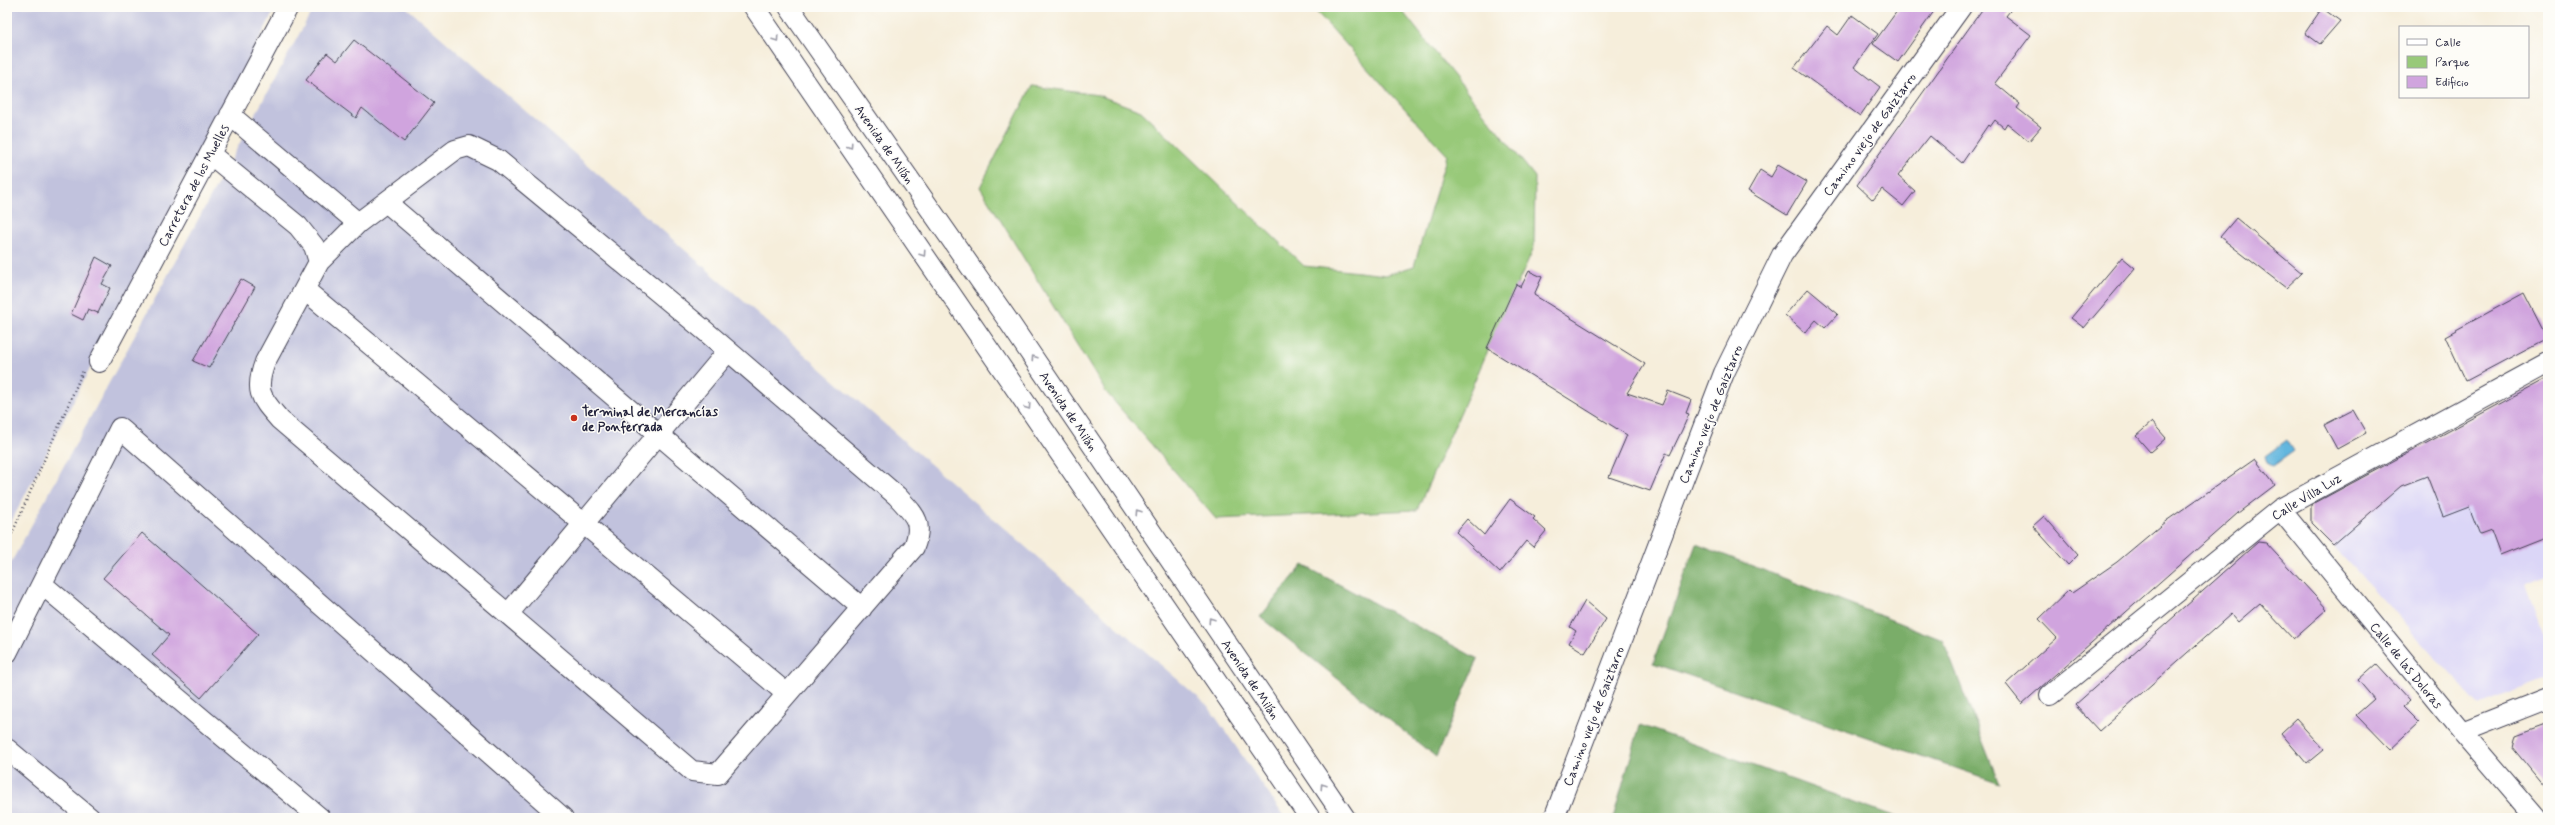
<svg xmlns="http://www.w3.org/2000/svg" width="2555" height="825" font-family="Mynerve,sans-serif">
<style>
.built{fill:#dbd6f7}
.industrial{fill:#c1c2dd}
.green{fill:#98c979;stroke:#5d765a}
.forest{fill:#7aad69;stroke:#4e6852}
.water{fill:#62b6de;stroke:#426c8c}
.building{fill:#d0a4de}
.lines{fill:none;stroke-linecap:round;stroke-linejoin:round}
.minor-casing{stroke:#424153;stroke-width:22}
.path{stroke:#424153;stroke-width:2.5;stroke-dasharray:1 3;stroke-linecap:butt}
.minor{stroke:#fff;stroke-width:20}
.oneway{stroke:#9c9ca7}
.poi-dot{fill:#c8321e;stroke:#fdfcf7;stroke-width:1.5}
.labels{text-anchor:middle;stroke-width:3;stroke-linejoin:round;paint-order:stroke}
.street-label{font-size:13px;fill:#22223b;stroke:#fdfcf7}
.poi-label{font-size:13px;font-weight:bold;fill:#22223b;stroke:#fdfcf7;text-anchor:start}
</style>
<rect width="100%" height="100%" fill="#fdfcf7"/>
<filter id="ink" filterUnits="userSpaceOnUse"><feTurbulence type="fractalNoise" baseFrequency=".025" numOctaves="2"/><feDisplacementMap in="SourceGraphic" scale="8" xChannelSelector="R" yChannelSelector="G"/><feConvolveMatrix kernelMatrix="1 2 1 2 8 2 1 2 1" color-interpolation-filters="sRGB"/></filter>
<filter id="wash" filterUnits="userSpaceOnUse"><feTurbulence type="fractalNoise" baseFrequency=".012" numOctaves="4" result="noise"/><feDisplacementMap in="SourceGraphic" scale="16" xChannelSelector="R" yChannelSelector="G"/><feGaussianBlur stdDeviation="0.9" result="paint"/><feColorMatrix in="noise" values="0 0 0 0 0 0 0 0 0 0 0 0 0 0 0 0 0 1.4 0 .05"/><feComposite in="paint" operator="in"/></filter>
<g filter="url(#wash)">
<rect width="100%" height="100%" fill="#f6eedb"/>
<path class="built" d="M2548,430V573L2525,583L2548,646V678L2479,705L2333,545L2401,486Z"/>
<path class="industrial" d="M7,7H276L7,530Z
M314,7H406L1208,706L1285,818H7V570Z"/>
<path class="green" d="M1312,7H1399L1535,177L1534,247L1417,510L1216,519L1106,392L980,187L1032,86L1098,95L1141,111L1304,266L1386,275L1414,266L1447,155Z"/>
<path class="forest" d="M1696,544L1943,640L1999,783L1653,663Z
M1303,565L1478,659L1436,757L1260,617Z
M1640,725L1899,818H1613Z"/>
<path class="water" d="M2287,440L2294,451L2273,466L2267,463L2265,456Z"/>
<g id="blocks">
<path class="building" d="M1900,7H1937L1898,62L1873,44Z
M1984,7H2013L2006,16L2031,35L1995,83L2020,104L2017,108L2041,127L2029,141L2007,123L2004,128L1995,120L1990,127L1988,125L1962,163L1930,136L1898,176L1915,191L1903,206L1882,189L1873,200L1857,185Z
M2322,8L2340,21L2320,44L2305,33Z
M1852,15L1878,34L1854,67L1880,87L1860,116L1794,68L1827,26L1838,35Z
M354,40L434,103L404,142L362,108L356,118L306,80L327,53L337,61Z
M1778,165L1807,182L1787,215L1748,191L1760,170L1771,177Z
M2236,218L2302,273L2286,288L2220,237Z
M96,257L112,266L102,284L110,288L98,313L88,309L83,320L71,314Z
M2122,257L2135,268L2084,328L2071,318Z
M1529,271L1542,277L1534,295L1645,364L1627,393L1662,405L1668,391L1691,400L1686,413L1689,414L1682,430L1670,455L1666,453L1650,491L1609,477L1627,435L1487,348L1516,284L1521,287Z
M241,279L255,287L209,368L193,361Z
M1808,289L1838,314L1825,328L1816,320L1805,333L1785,315Z
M2524,293L2547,338L2466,381L2445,336Z
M2548,378V536L2500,555L2491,531L2480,535L2469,507L2443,517L2427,476L2401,486L2333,545L2311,523V505Z
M2353,410L2366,433L2337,449L2324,425Z
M2152,422L2166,438L2150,452L2136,436Z
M2255,459L2275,485L2238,513L2022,704L2006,684L2057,638L2039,619L2069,590L2072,593L2117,562L2166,521Z
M1510,499L1535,517L1533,519L1546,531L1533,547L1526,541L1500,573L1456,532L1467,519L1484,535Z
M2044,516L2078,555L2068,565L2033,526Z
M142,533L258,634L201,698L152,655L169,635L103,578Z
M2258,542L2266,543L2327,609L2293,639L2260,603L2238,622L2231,614L2099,731L2075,705Z
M1585,601L1606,619L1585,653L1569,643L1576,631L1570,627Z
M2376,664L2410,701L2403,707L2419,723L2390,750L2356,715L2374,699L2358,680Z
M2296,719L2324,750L2307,764L2281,733Z
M2548,723V791L2512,747L2515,735Z"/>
</g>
</g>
<g filter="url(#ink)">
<use href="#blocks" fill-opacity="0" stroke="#424153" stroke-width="1"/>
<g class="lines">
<defs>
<path id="minor" d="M754,7L1310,818
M789,7L1007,319L1345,818
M210,154L298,226L314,246L319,262L265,362C254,392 261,398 280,420L692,771L718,774L914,547C924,521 914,515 897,496L704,330L498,160L469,146L455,150L358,223L230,115
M386,202L862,608
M319,262L358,223
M305,290L787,694
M99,362L288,7
M2280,509L2462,732L2536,818
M43,585L320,818
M508,614L728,351
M7,653L120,428L563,818
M2050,695L2280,509L2548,363
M2462,732L2548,698
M7,749L90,818
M1554,818L1724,373L1782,255L1961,7"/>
</defs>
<use href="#minor" class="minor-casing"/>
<path class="path" d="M7,545L83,371"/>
<use href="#minor" class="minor"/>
</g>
<defs><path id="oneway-chevron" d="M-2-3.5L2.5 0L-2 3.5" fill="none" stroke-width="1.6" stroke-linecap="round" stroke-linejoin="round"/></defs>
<g class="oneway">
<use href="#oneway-chevron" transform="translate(776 39) rotate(56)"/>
<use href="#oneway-chevron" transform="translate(850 146) rotate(56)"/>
<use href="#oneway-chevron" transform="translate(923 254) rotate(56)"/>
<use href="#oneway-chevron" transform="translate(1034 358) rotate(-124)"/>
<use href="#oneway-chevron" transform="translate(1028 407) rotate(56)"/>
<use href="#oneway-chevron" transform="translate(1138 512) rotate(-124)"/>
<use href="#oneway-chevron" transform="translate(1211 620) rotate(-124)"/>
<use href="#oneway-chevron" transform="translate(1323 786) rotate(-124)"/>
</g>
</g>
<circle class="poi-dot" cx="574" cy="418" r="4"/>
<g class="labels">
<g class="street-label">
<text transform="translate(1869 134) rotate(-54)" y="5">Camino viejo de Gaiztarro</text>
<text transform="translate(885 144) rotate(55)" y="5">Avenida de Milán</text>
<text transform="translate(193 185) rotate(-62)" y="5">Carretera de los Muelles</text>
<text transform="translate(1069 411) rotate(56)" y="5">Avenida de Milán</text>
<text transform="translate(1710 414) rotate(-68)" y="5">Camino viejo de Gaiztarro</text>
<text transform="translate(2306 496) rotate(-31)" y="5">Calle Villa Luz</text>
<text transform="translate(2407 665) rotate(51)" y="5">Calle de las Doloras</text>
<text transform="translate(1251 679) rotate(56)" y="5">Avenida de Milán</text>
<text transform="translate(1593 716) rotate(-69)" y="5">Camino viejo de Gaiztarro</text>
</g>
<g class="poi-label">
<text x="582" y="416">Terminal de Mercancías<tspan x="582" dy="15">de Ponferrada</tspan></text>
</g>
</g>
<rect width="2555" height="825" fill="none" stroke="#fdfcf7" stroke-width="24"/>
<rect x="2399" y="26" width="130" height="72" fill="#fdfcf7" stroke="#a5a5ac"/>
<rect x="2407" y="39" width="20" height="6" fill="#ffffff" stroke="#a5a5ac"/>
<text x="2435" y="46" font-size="12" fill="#22223b">Calle</text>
<rect x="2407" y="56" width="20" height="12" fill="#98c979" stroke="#a5a5ac"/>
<text x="2435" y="66" font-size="12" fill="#22223b">Parque</text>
<rect x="2407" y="76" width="20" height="12" fill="#d0a4de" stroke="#a5a5ac"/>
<text x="2435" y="86" font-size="12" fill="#22223b">Edificio</text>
</svg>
